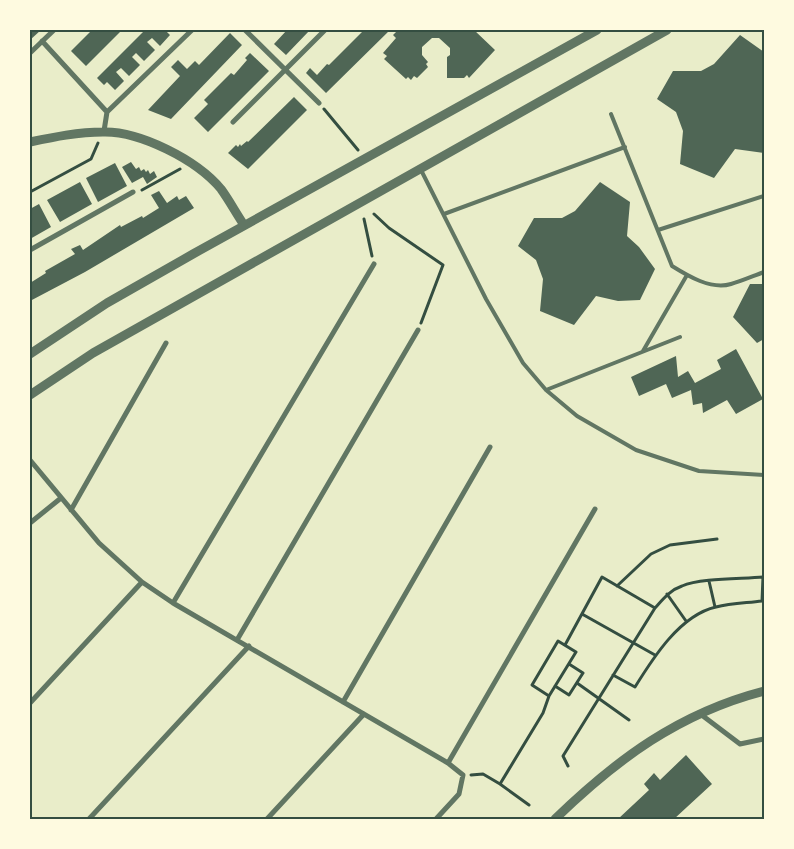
<svg xmlns="http://www.w3.org/2000/svg" width="794" height="849" font-family="'Fira Sans',sans-serif">
<style>
.building{fill:#4f6655}
.lines{fill:none;stroke-linecap:round;stroke-linejoin:round}
.path{stroke:#344e41;stroke-width:3}
.service{stroke:#617663;stroke-width:4}
.minor{stroke:#617663;stroke-width:5}
.tertiary{stroke:#617663;stroke-width:9}
.neatline{fill:none;stroke:#344e41;stroke-width:2}
</style>
<rect width="100%" height="100%" fill="#e9edc9"/>
<path class="building" d="M30,30H41L30,40Z
M92,30H122L86,66L71,51Z
M145,30H165L170,35L160,46L152,38L147,42L155,50L144,61L136,53L132,57L140,65L129,76L121,68L116,72L124,81L115,90L107,82L104,85L97,78Z
M287,30H310L286,55L274,44Z
M364,30H390L326,93L306,73L310,68L317,75L327,64L329,65Z
M398,30H474L495,50L469,78L467,75L464,78H447V57L450,55V48L439,38H432L422,47V55L428,62L426,64L428,67L417,78L414,76L411,80L408,77L406,79L384,59L387,56L383,53L396,38L393,35Z
M230,33L242,45L171,119L148,110L180,76L171,67L178,60L187,69L195,61L199,65Z
M740,35L764,52V153L735,149L714,178L680,164L683,131L676,112L657,99L673,71H701L714,64Z
M250,53L269,71L208,132L194,118L208,104L204,100L231,73L234,75L247,60L245,58Z
M294,97L307,110L248,169L228,153L236,145L238,147L240,144L241,146L247,141L248,142Z
M131,162L136,169L139,167L141,171L144,169L146,172L148,170L150,174L154,171L157,177L147,184L143,177L132,183L122,167Z
M115,163L127,186L98,202L86,178Z
M80,182L92,204L60,222L47,200Z
M600,182L630,202L627,236L639,247L655,269L640,300L618,301L596,296L574,325L540,311L543,279L536,260L518,246L534,218H562L575,211Z
M159,191L167,203L177,196L179,200L186,196L194,208L85,272L30,301V283L46,273L45,271L75,254L71,249L80,245L83,250L120,225L121,227L142,216L143,218L159,208L151,195Z
M39,204L51,227L30,239V209Z
M750,284H764V339L757,343L733,317Z
M736,349L763,399L736,414L727,400L703,413L702,403L693,405L691,390L672,398L666,384L639,396L631,377L676,356L678,377L688,371L695,383L721,369L717,360Z
M686,755L712,784L674,819H618L649,790L644,784L654,773L660,780Z"/>
<g class="lines">
<path class="path" d="M324,109L358,150
M142,190L180,169
M30,192L91,159L98,143
M374,214L389,228L443,265L421,323
M364,219L372,256
M709,581L715,607
M617,586L651,554L670,545L717,539
M667,594L686,621
M582,614L655,655
M558,641L576,652L549,696L532,685Z
M565,645L602,577L655,608
M577,683L629,720
M555,686L569,695L583,673L569,664
M568,766L563,756L655,608C663,599 670,590 682,586C700,578 742,579 763,577L762,601C747,603 731,603 716,607C680,615 653,658 635,687L613,675
M471,775L483,774L500,784
M529,805L500,784L543,713L549,696"/>
<path class="service" d="M611,114L672,266C688,276 711,290 731,284C742,281 753,276 764,272
M420,168L486,299L523,363L546,390L577,416L636,450L699,471L764,475
M444,214L625,147
M658,230L764,196
M643,351L687,275
M546,390L680,337"/>
<path class="minor" d="M245,30L319,103
M42,41L107,112L104,131
M30,53L54,30
M107,112L192,30
M233,122L325,30
M30,250L133,192
M30,460L99,543L142,582L173,603L448,763L463,775L459,794L436,819
M71,510L166,343
M30,523L61,498
M173,603L374,264
M237,640L418,330
M343,702L490,447
M30,703L142,582
M699,713L740,744L764,739
M448,763L595,509
M89,819L249,646
M267,819L364,714"/>
<path class="tertiary" d="M30,142C54,137 78,132 103,132C140,131 197,160 221,189C229,200 236,213 244,225
M30,354L107,303L193,254L597,30
M30,395L93,353L667,30
M555,819C617,759 679,713 764,691"/>
</g>
<rect width="794" height="849" fill="none" stroke="#fefae0" stroke-width="62"/>
<rect x="31" y="31" width="732" height="787" class="neatline"/>
</svg>
